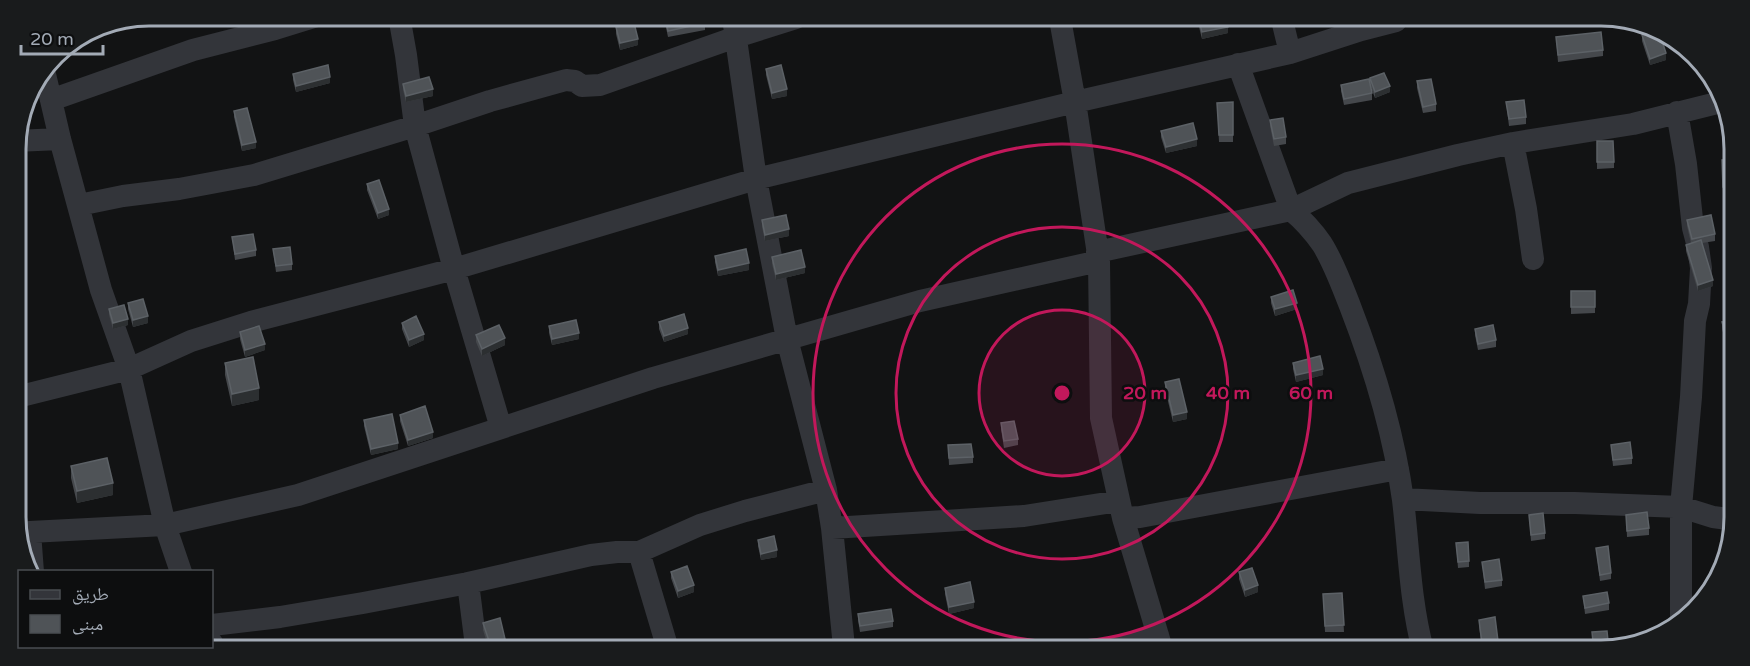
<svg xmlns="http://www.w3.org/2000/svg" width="1750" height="666" font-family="'Varela Round','Noto Naskh Arabic',sans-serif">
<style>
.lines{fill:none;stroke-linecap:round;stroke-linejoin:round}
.minor{stroke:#33353a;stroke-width:22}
.wall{fill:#45484c}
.shaded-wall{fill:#2c2f31}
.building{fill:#4f5357;stroke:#5c6166;stroke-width:1.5}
.ring{fill:none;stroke:#c2185b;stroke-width:3}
.rim{fill:none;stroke:#a3abb6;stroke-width:3}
.centre{fill:#c2185b;stroke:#0d0e0f;stroke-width:3}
.ring-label{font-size:18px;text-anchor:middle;font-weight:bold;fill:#c2185b;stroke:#0d0e0f;stroke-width:5;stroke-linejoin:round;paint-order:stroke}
</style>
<rect width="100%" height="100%" fill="#121314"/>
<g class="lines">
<path class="minor" d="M399,16L406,55L415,126L454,269L501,428
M733,18L756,179L787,339L826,490L832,528L844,647
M1060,19L1075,102L1099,261L1101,418L1123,518L1162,649
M1282,20L1290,53
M1238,64L1291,210C1303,220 1313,231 1322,244C1334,263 1342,286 1350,306C1374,368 1394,434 1403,500C1409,550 1410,601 1423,650
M44,70L60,139L101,290L129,369L165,525L181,572
M51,100L193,50L275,29L317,16
M1677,112L1686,164L1693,228L1698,247L1701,268L1699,304L1695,321L1691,397L1681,507V624
M15,141L60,139
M1513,143L1526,209L1533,259
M79,205L123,196L179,189L254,175L415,126L490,101L566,80L575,81L582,86L600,85L736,37L796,18
M1097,252L1291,210L1348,183L1458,155L1513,143L1633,124L1721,102
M17,397L129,369L191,341L251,322L454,269L756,179L1075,102L1290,53L1361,30L1396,21
M1403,499L1480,503H1575L1681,507L1713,517L1728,519
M1123,518L1140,517L1398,469
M832,528L1024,516L1119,501
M30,532L33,572
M17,534L30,532L165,525L298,495L653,378L920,301L1099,261
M639,552L667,646
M468,583L476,646
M212,625L280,617L363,603L468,583L591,555L617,552H639L700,525L745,511L826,490
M212,643V644
M1114,648L1158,635"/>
</g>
<path class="wall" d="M665,17L705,23V30L668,37L665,23Z
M1199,21L1228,33L1202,39L1199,27Z
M616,27L638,45L620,50L616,34Z
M1642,35L1666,60L1650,65L1642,41Z
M1556,37L1603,50V56L1558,62Z
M766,69L787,96L772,99L766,75Z
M293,74L330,83L296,92L293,80Z
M1370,78L1390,92L1375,98L1370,85Z
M1417,81L1436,104V111L1423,113L1417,88Z
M403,84L433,96L406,102L403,90Z
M1341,85L1372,93V100L1344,105L1341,91Z
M1233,102V142H1219L1217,103Z
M1506,102L1526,117V124L1509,126Z
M234,111L256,148L242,151L234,117Z
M1270,120L1286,137V144L1274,146L1270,126Z
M1161,131L1197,146L1166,153L1161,137Z
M1597,141L1614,162V168L1597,169Z
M1733,159V193L1723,194L1722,160Z
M367,184L389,215L378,219L367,190Z
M762,220L789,236L765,241L762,227Z
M1687,220L1715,234V241L1702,243L1713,286L1698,291L1686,251V245L1691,243L1687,226Z
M232,237L256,250V256L235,260Z
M273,249L292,264V270L276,272Z
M715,256L749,270L718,276L715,262Z
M772,257L805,273L776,280L772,264Z
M1571,291H1595V313L1571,314Z
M1271,297L1297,309L1275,316L1271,303Z
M128,303L148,323L133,327L128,309Z
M109,309L128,325L113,329L109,315Z
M1731,321V338L1725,339L1722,329V322Z
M659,322L688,334L664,342L659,329Z
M402,323L424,340L409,347L402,329Z
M549,326L579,339L552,345L549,333Z
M1475,329L1496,340V347L1478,350L1475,335Z
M240,332L265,350L245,357L240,339Z
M476,335L505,345L482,356L476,342Z
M225,363L259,400L232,406L225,375Z
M1293,363L1323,375L1296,382L1293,369Z
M1165,382L1187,419L1173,422L1165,389Z
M400,415L433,438L408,446L400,421Z
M364,420L398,449L371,455L364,426Z
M1001,423L1018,439V445L1004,448L1001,429Z
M948,445L973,457V463L949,465Z
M1611,445L1632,458V464L1613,466Z
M71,466L113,495L77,503L71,478Z
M1529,515L1545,533V539L1531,541Z
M1626,515L1649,528V535L1627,537Z
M758,540L777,557L761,560L758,546Z
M1456,543L1469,561V567L1458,568Z
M1596,548L1611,573V579L1600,581Z
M1482,562L1502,580V586L1485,589Z
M671,572L694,592L678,598L671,578Z
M1239,572L1258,592L1245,597L1239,579Z
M945,588L974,608L949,614L945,594Z
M1342,593L1344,632H1325L1323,594Z
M1583,596L1609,603V610L1585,614Z
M858,614L893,621V627L860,632L858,620Z
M1479,620L1498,641V647L1482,650L1479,626Z
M483,623L505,645L488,646L483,630Z"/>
<path class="shaded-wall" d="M1228,27V33L1202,39V32Z
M638,39V45L620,50V43Z
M1666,53V60L1650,65V59Z
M330,77V83L296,92V86Z
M1390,86V92L1375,98V92Z
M433,89V96L406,102V96Z
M787,89V96L772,99V93Z
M1197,139V146L1166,153V147Z
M256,142V148L242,151V145Z
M24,198V204L16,206V200Z
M389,209V215L378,219V213Z
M789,229V236L765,241V235Z
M749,263V270L718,276V270Z
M805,267V273L776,280V274Z
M1713,280V286L1698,291V285Z
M1297,303V309L1275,316V309Z
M148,316V323L133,327V320Z
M128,319V325L113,329V323Z
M688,328V334L664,342V336Z
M579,333V339L552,345V339Z
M424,334V340L409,347V340Z
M505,338V345L482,356V349Z
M265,344V350L245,357V350Z
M1323,369V375L1296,382V375Z
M259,388V400L232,406V394Z
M1187,412V419L1173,422V415Z
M433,432V438L408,446V440Z
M398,443V449L371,455V449Z
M113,483V495L77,503V491Z
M777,550V557L761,560V554Z
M694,585V592L678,598V591Z
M1258,585V592L1245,597V590Z
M974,602V608L949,614V607Z
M505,639V645L490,646V644Z"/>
<path class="building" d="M665,17L704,18L705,23L668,31Z
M1202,20H1227L1228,27L1202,32L1199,21Z
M634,23L638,39L620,43L616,27Z
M1655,29L1659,32L1666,53L1650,59L1642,35Z
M1601,32L1603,50L1558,55L1556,37Z
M328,65L330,77L296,86L293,74Z
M781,65L787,89L772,93L766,69Z
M1384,73L1390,86L1375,92L1370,78Z
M429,77L433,89L406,96L403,84Z
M1369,79L1372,93L1344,99L1341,85Z
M1431,79L1436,104L1423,107L1417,81Z
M1524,100L1526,117L1509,119L1506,102Z
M1233,102V135H1219L1217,103Z
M247,108L256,142L242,145L234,111Z
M1283,118L1286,137L1274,139L1270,120Z
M1193,123L1197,139L1166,147L1161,131Z
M1597,141H1613L1614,162H1597Z
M1733,159V187H1723L1722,160Z
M379,180L389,209L378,213L367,184Z
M21,185L24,198L16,200V186Z
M786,215L789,229L765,235L762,220Z
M1711,215L1715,234L1692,239L1687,220Z
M253,234L256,250L235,254L232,237Z
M1701,240L1713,280L1698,285L1686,245Z
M290,247L292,264L276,266L273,249Z
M746,249L749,263L718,270L715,256Z
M801,250L805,267L776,274L772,257Z
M1293,290L1297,303L1275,309L1271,297Z
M1571,291H1595V307H1571Z
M143,299L148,316L133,320L128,303Z
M124,305L128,319L113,323L109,309Z
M684,314L688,328L664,336L659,322Z
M416,316L424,334L409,340L402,323Z
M576,320L579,333L552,339L549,326Z
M1731,321V332L1725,333L1722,322Z
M499,325L505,338L482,349L476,335Z
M1493,325L1496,340L1478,344L1475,329Z
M259,326L265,344L245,350L240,332Z
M1320,356L1323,369L1296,375L1293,363Z
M253,357L259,388L232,394L225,363Z
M1179,379L1187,412L1173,415L1165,382Z
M425,406L433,432L408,440L400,415Z
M392,414L398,443L371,449L364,420Z
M1014,421L1018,439L1004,441L1001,423Z
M1630,442L1632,458L1613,460L1611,445Z
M971,444L973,457L949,458L948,445Z
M107,458L113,483L77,491L71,466Z
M1647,512L1649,528L1627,531L1626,515Z
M1543,513L1545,533L1531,535L1529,515Z
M774,536L777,550L761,554L758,540Z
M1468,542L1469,561L1458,562L1456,543Z
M1608,546L1611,573L1600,575L1596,548Z
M1499,559L1502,580L1485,582L1482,562Z
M687,566L694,585L678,591L671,572Z
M1252,568L1258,585L1245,590L1239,572Z
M970,582L974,602L949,607L945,588Z
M1607,592L1609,603L1585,608L1583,596Z
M1342,593L1344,625L1325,626L1323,594Z
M891,609L893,621L860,626L858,614Z
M1495,617L1498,641L1482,643L1479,620Z
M500,618L505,639L490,644L483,623Z
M1607,631L1609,651H1594L1592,632Z
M1557,641L1573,642L1572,651L1556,650Z"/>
<circle cx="1062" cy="393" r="83" fill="#c2185b" fill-opacity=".12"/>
<g class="ring">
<circle cx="1062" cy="393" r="83"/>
<circle cx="1062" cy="393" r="166"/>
<circle cx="1062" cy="393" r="249"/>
</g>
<path d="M0 0H1750V666H0ZM149 26H1601A123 123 0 0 1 1724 149V517A123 123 0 0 1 1601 640H149A123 123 0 0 1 26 517V149A123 123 0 0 1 149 26Z" fill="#191b1c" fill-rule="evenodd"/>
<path class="rim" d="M149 26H1601A123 123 0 0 1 1724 149V517A123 123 0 0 1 1601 640H149A123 123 0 0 1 26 517V149A123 123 0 0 1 149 26Z"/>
<circle cx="1062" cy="393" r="9" class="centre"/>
<g class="ring-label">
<text x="1145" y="399">20 m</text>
<text x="1228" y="399">40 m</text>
<text x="1311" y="399">60 m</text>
</g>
<rect x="18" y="570" width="195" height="78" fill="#0d0e0f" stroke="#494d52" stroke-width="1.5"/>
<rect x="30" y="590" width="30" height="9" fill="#33353a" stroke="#494d52" stroke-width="1.5"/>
<text x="72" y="600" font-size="18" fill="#a3abb6">طريق</text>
<rect x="30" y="615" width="30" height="18" fill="#4f5357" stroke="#494d52" stroke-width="1.5"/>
<text x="72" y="630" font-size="18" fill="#a3abb6">مبنى</text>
<path d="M21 45v9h82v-9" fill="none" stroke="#a3abb6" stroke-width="3"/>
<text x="30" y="45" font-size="18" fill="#a3abb6" stroke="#0d0e0f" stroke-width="4.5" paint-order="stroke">20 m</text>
</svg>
